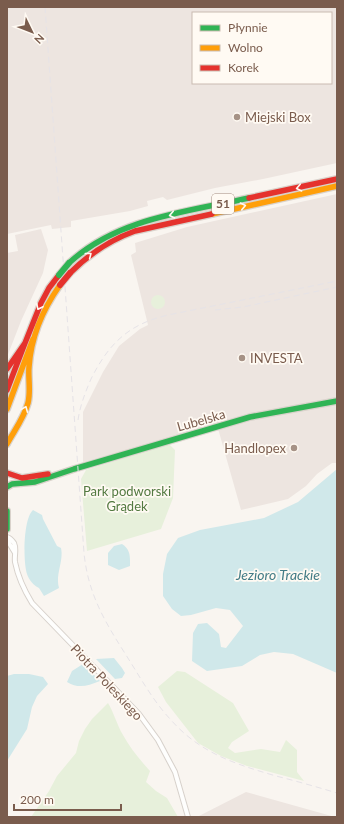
<svg xmlns="http://www.w3.org/2000/svg" width="344" height="824" font-family="Lato,sans-serif">
<style>
.industrial{fill:#ede5e0;fill-rule:evenodd}
.green{fill:#e7f0db}
.water{fill:#d0e8ea}
.lines{fill:none;stroke-linecap:round;stroke-linejoin:round}
.street-casing{stroke:#d7d1cb;stroke-width:6}
.fast-casing{stroke:#d9d2cb;stroke-width:8}
.slow-casing{stroke:#d9d2cb;stroke-width:8}
.jam-casing{stroke:#d9d2cb;stroke-width:8}
.street{stroke:#fefefd;stroke-width:4}
.fast{stroke:#30b455;stroke-width:5.5}
.slow{stroke:#ff9f0a;stroke-width:5.5}
.jam{stroke:#e5322d;stroke-width:5.5}
.rail{stroke:#e6e3e7;stroke-width:1;stroke-dasharray:6 4;stroke-linecap:butt}
.fast-bridge-casing{stroke:#dad1cc;stroke-width:8;stroke-linecap:butt}
.jam-bridge-casing{stroke:#dad1cc;stroke-width:8;stroke-linecap:butt}
.fast-bridge{stroke:#30b455;stroke-width:6}
.jam-bridge{stroke:#e5322d;stroke-width:6}
.oneway{stroke:#fffaf3}
.poi-dot{fill:#a69286;stroke:#fffaf3;stroke-width:1.5}
.labels{text-anchor:middle;stroke-width:3.5;stroke-linejoin:round;paint-order:stroke}
.shield{fill:#fffaf3;stroke:#a28b7f;stroke-width:1}
.shield-label{font-size:12px;font-weight:bold;fill:#7a5c4d}
.poi-label{font-size:13px;fill:#7a5c4d;stroke:#fffaf3;text-anchor:start}
.street-label{font-size:13px;fill:#7a5c4d;stroke:#fffaf3}
.park-label{font-size:13px;fill:#537a41;stroke:#fffaf3}
.water-label{font-size:14px;font-style:italic;fill:#437c86;stroke:#fffaf3}
</style>
<rect width="100%" height="100%" fill="#f9f5f0"/>
<path class="industrial" d="M7,7H337V163L263,179L215,188L167,200L163,197L147,201L148,206L130,211L71,221V227L52,229L51,225L7,234ZM193,13H331V83H193Z
M337,194V463H332L317,474L306,486L288,499L241,510L217,425L83,462V412L103,372L119,346L140,329L148,325L131,255L136,252L135,243L187,227Z
M41,229L48,250L43,273L21,321L7,357V253L18,251L15,235Z
M246,792L335,817H197Z"/>
<path class="green" d="M151 302a7 7 0 1 1 14 0a7 7 0 1 1-14 0Z
M169,444L175,450L173,498L161,529L87,551L81,479L86,470Z
M177,671L185,672L233,703L249,731L232,742L228,748L235,753L261,749L280,752L286,740L297,750V772L304,781L247,766L221,756L198,743L166,702L158,687Z
M108,703C114,713 117,725 123,735C130,748 140,760 150,771L146,782L156,791L167,798L178,817H31L49,791L57,776L76,753L79,741L85,729L92,719Z"/>
<path class="water" d="M337,469V673L293,654L274,652L260,655L242,666L207,671L192,661L193,633L198,624L207,623L219,634L221,647L226,648L243,626L230,610L216,608L191,615L181,616L172,609L163,596V574L167,554L178,538L200,530L264,518L298,502Z
M33,510L42,515L43,519L57,546L61,548C64,561 55,575 59,588L44,596L39,588C34,586 29,580 27,574C23,562 23,519 33,510Z
M122,544C131,550 130,557 130,566L119,570L108,565V553L114,546Z
M114,658L122,668L125,673L122,678L115,679L96,659Z
M83,664L100,681C87,686 79,689 67,682L72,671Z
M14,674H29L43,677L48,684L37,696L32,707L27,729L7,761V676Z"/>
<g class="lines">
<defs>
<path id="street" d="M7,537C10,538 12,540 14,543C17,549 14,556 15,562C18,577 24,590 32,603L120,694L139,714L158,740L175,772L188,817
M7,540L15,553"/>
<path id="fast" d="M69,263C118,218 186,212 249,198
M7,487L12,484L35,482L74,469L250,417L337,401
M7,511V529"/>
<path id="slow" d="M212,214L337,186
M7,409L33,339
M7,444C14,431 24,418 28,403C31,391 28,379 29,367C31,337 43,309 60,285"/>
<path id="jam" d="M249,198L337,179
M70,273C89,254 110,240 135,231L212,214
M7,369L25,343L41,303L49,288L59,275
M7,390L25,343
M7,473L22,478L48,474"/>
</defs>
<use href="#street" class="street-casing"/>
<use href="#fast" class="fast-casing"/>
<use href="#slow" class="slow-casing"/>
<use href="#jam" class="jam-casing"/>
<use href="#street" class="street"/>
<use href="#fast" class="fast"/>
<use href="#slow" class="slow"/>
<use href="#jam" class="jam"/>
<path class="rail" d="M45,7L84,553C88,594 105,622 126,655C140,677 153,701 171,720C200,753 235,764 276,776C296,781 317,787 337,793
M215,310L243,307L337,287
M78,420C80,406 85,393 91,379C109,343 129,324 168,315L337,281"/>
<defs>
<path id="fast-bridge" d="M59,275L69,263"/>
<path id="jam-bridge" d="M60,285L70,273"/>
</defs>
<use href="#fast-bridge" class="fast-bridge-casing"/>
<use href="#jam-bridge" class="jam-bridge-casing"/>
<use href="#fast-bridge" class="fast-bridge"/>
<use href="#jam-bridge" class="jam-bridge"/>
</g>
<defs><path id="oneway-chevron" d="M-2-3.5L2.5 0L-2 3.5" fill="none" stroke-width="1.6" stroke-linecap="round" stroke-linejoin="round"/></defs>
<g class="oneway">
<use href="#oneway-chevron" transform="translate(299 188) rotate(168)"/>
<use href="#oneway-chevron" transform="translate(243 206) rotate(-12)"/>
<use href="#oneway-chevron" transform="translate(172 215) rotate(168)"/>
<use href="#oneway-chevron" transform="translate(89 255) rotate(-38)"/>
<use href="#oneway-chevron" transform="translate(39 307) rotate(115)"/>
<use href="#oneway-chevron" transform="translate(25 409) rotate(-68)"/>
</g>
<g class="poi-dot">
<circle cx="237" cy="117" r="4"/>
<circle cx="242" cy="358" r="4"/>
<circle cx="294" cy="448" r="4"/>
</g>
<g class="labels">
<rect class="shield" x="212" y="194" width="22" height="20" rx="3"/>
<g class="shield-label">
<text x="223" y="208">51</text>
</g>
<g class="poi-label">
<text x="245" y="122">Miejski Box</text>
<text x="250" y="363">INVESTA</text>
<text x="286" y="453" text-anchor="end">Handlopex</text>
</g>
<g class="street-label">
<text transform="translate(201 420) rotate(-16)" y="5">Lubelska</text>
<text transform="translate(107 682) rotate(47)" y="5">Piotra Poleskiego</text>
</g>
<g class="park-label">
<text x="127" y="496">Park podworski<tspan x="127" dy="15">Grądek</tspan></text>
</g>
<g class="water-label">
<text x="278" y="580">Jezioro Trackie</text>
</g>
</g>
<rect width="344" height="824" fill="none" stroke="#7a5c4d" stroke-width="16"/>
<rect x="192" y="12" width="140" height="72" fill="#fffaf3" stroke="#cabbb1"/>
<rect x="200" y="25" width="20" height="6" fill="#30b455" stroke="#cabbb1"/>
<text x="228" y="32" font-size="12" fill="#7a5c4d">Płynnie</text>
<rect x="200" y="45" width="20" height="6" fill="#ff9f0a" stroke="#cabbb1"/>
<text x="228" y="52" font-size="12" fill="#7a5c4d">Wolno</text>
<rect x="200" y="65" width="20" height="6" fill="#e5322d" stroke="#cabbb1"/>
<text x="228" y="72" font-size="12" fill="#7a5c4d">Korek</text>
<g transform="translate(32 32) rotate(133)" stroke="#fffaf3" stroke-width="3" paint-order="stroke">
<path d="M0-3L7 15L0 10L-7 15Z" fill="#7a5c4d"/>
<text y="-6" font-size="11" font-weight="bold" text-anchor="middle" fill="#7a5c4d">N</text>
</g>
<path d="M14 804v6h107v-6" fill="none" stroke="#7a5c4d" stroke-width="2"/>
<text x="20" y="804" font-size="12" fill="#7a5c4d" stroke="#fffaf3" stroke-width="3" paint-order="stroke">200 m</text>
</svg>
